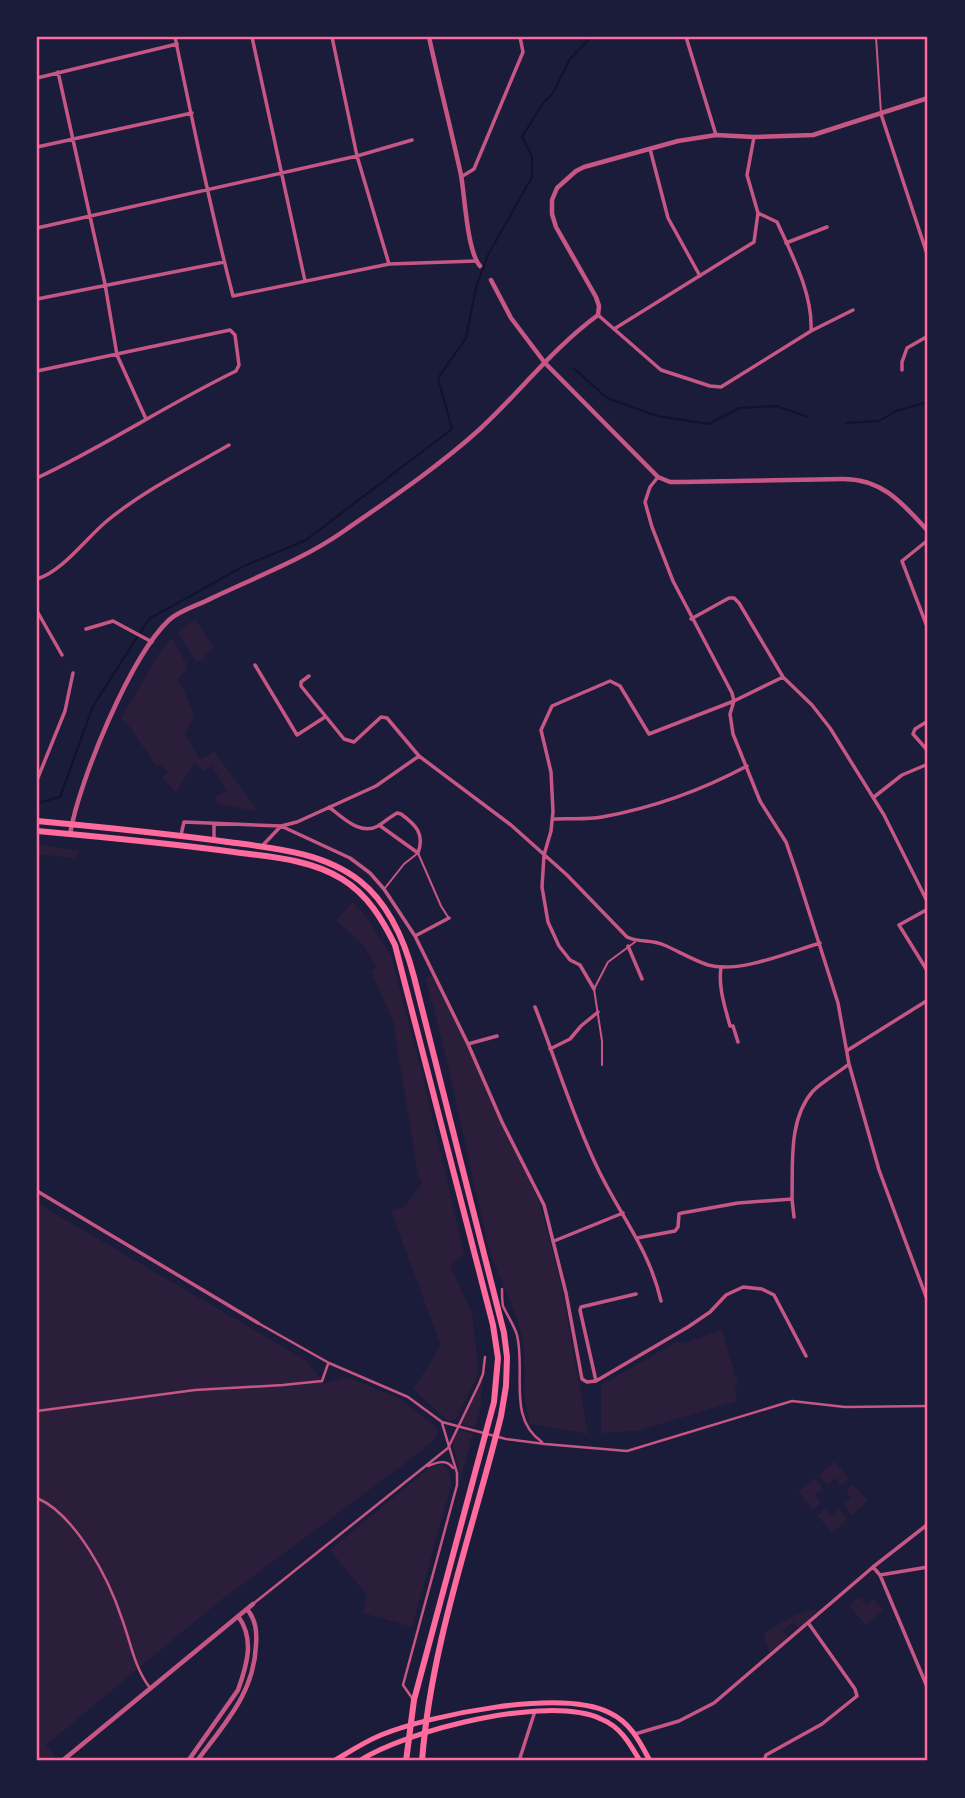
<svg xmlns="http://www.w3.org/2000/svg" width="965" height="1798" font-family="Barlow,sans-serif">
<style>
.green{fill:#2a1e3b}
.lines{fill:none;stroke-linecap:round;stroke-linejoin:round}
.stream{stroke:#12122b;stroke-width:2}
.service{stroke:#c65784;stroke-width:2}
.pedestrian{stroke:#c65784;stroke-width:2.5}
.minor{stroke:#c65784;stroke-width:3.5}
.tertiary{stroke:#c65784;stroke-width:4.5}
.secondary{stroke:#ff6b9d;stroke-width:5}
.primary{stroke:#ff6b9d;stroke-width:6}
.neatline{fill:none;stroke:#ff6b9d;stroke-width:2.5}
</style>
<rect width="100%" height="100%" fill="#1b1b3a"/>
<path class="green" d="M195,619L214,648L205,655L204,660L196,662L178,632Z
M172,638L187,665L185,672L177,680L185,692L194,717L185,734L200,760L214,751L257,810L256,811L217,804L215,796L227,791L212,766L204,771L194,763L176,793L162,777L168,773L161,764L157,767L129,726L121,719L158,655Z
M37,844L80,851L75,858L37,854Z
M353,902L368,919L391,956L425,1085L464,1253L450,1266L472,1312L478,1369L476,1379L456,1419L448,1421L413,1389L441,1346L391,1211L405,1206L422,1183L418,1175L393,1021L371,971L377,967L363,945L336,920Z
M434,975L539,1201L562,1288L588,1434L530,1424C528,1414 525,1403 525,1393C524,1373 526,1354 521,1334C514,1302 496,1275 488,1244C466,1156 451,1066 425,978Z
M37,1203L307,1361L324,1384L347,1377L399,1398L438,1429L436,1438L416,1455L221,1600L46,1745L58,1761H37Z
M722,1330L738,1385L734,1387L737,1401L636,1431L601,1433V1385L678,1341L682,1344Z
M483,1380L481,1404L475,1428L461,1424Z
M458,1429L473,1434L460,1481L458,1462L452,1443Z
M835,1461L849,1479L841,1485L835,1478L827,1485L819,1475Z
M437,1465H442L449,1470L451,1485L412,1627L363,1613L367,1595L330,1550L428,1469Z
M815,1478L823,1489L815,1495L821,1503L813,1509L798,1492Z
M853,1484L868,1501L852,1515L843,1504L851,1498L846,1490Z
M825,1509L831,1516L839,1509L848,1519L832,1533L817,1515Z
M859,1597L866,1605L873,1599L883,1610L866,1625L849,1606Z
M815,1609L818,1612L799,1629L793,1622L783,1631L788,1637L770,1652L763,1634L793,1616Z"/>
<g class="lines">
<path class="stream" d="M573,368L607,398L657,416L709,424L739,408L776,406L808,417
M846,423L879,421L896,411L928,402
M37,803L60,797L93,706L149,619L244,566L306,540L452,429L438,378L466,338L476,287L488,255L532,177V156L522,137L543,103L553,93L570,59L591,37"/>
<path class="service" d="M876,37L881,113
M385,888L404,864L418,853L441,906L448,917
M602,1065V1041L594,989L608,962L635,942"/>
<path class="pedestrian" d="M502,1289C502,1294 502,1301 503,1306C507,1315 514,1325 517,1335C526,1372 507,1418 542,1442
M258,1323L329,1363L408,1397L442,1422L506,1439L545,1444L627,1451L792,1401L845,1407L928,1406
M37,1411L195,1390L283,1385L322,1381L328,1364
M428,1466C438,1462 446,1459 453,1468
M37,1498C76,1515 109,1579 122,1619C131,1643 134,1667 150,1688
M253,1604L448,1448L479,1384L483,1374L485,1357
M412,1698L403,1685L457,1485V1473L442,1423"/>
<path class="minor" d="M175,37C193,124 211,211 233,296L389,264L476,261
M252,37L305,281
M332,37L357,156L389,264
M686,37L716,135
M58,72L105,284L117,355L146,419
M37,78L177,44
M881,114L928,257
M37,147L192,113
M650,149L668,218L700,276
M461,177L474,169L523,52L520,37
M758,213L777,222C792,255 813,294 811,331
M37,228L357,156L412,140
M786,243L827,227
M37,299L224,262
M598,315L661,370L710,386L721,387L811,331L853,310
M614,329L754,242L758,213L747,175L754,137
M902,370V362L907,348L928,336
M37,371L230,330L235,335L239,365L236,371C168,404 105,446 37,478
M658,477L650,487L645,502L652,527L673,581L732,693L734,701L730,714L733,734L760,801L786,842L797,874L838,1003L849,1064L879,1170L928,1302
M928,540L902,561L928,629
M37,579C63,571 87,537 108,520C145,490 189,468 229,445
M37,611L62,655
M691,619L729,598H734L739,603L783,677L812,705L830,728L884,815L928,903
M86,629L113,621L152,642
M255,665L297,735L325,717
M309,676L301,682V686L344,739L354,742L381,717L387,718L419,756L511,825L567,875L627,937C639,943 651,939 664,945C678,951 693,960 708,965C739,974 789,952 820,943
M928,721L915,729L913,734L928,751
M37,780L65,711L73,673
M874,797L902,775L928,764
M329,807C342,817 360,836 378,826C384,822 390,817 397,813L401,814C416,825 425,834 418,853L379,825
M553,819C569,818 586,820 602,817C652,808 702,790 747,766
M181,835L184,822L281,826L350,858L370,873L384,889L415,936L468,1044L502,1122L544,1205L566,1293L582,1379L587,1382L596,1381L688,1327L710,1312L726,1295L743,1287L762,1289L774,1295L806,1356
M214,839V824
M263,845L281,826L297,822L376,786L419,756
M928,909L899,925L928,972
M415,936L449,918
M628,946L642,979
M721,967C718,987 725,1007 730,1026H733L738,1042
M594,989L580,965L570,960L559,946L548,922L542,887L544,855L551,831L553,812L551,772L541,730L552,706L610,681L620,686L649,734L734,701L783,677
M535,1007C556,1060 572,1115 597,1167C619,1214 649,1248 661,1301
M468,1044L497,1036
M550,1049L570,1039L581,1026L598,1012
M848,1050L928,1000
M37,1191L258,1323
M792,1199C793,1165 788,1119 813,1091C823,1081 838,1073 849,1064
M637,1238L675,1231L678,1227L679,1214L682,1213L738,1203L792,1199L794,1217
M554,1241L623,1213
M596,1381L580,1310L581,1307L636,1294
M873,1567L880,1575L928,1689
M880,1575L928,1567
M635,1734L679,1721L714,1703L873,1567L928,1524
M519,1761L535,1711
M764,1761L766,1755L822,1724L857,1696L855,1689L809,1624"/>
<path class="tertiary" d="M429,37C439,83 451,129 461,175C465,197 467,251 480,266
M491,280L511,318L545,363L658,477L670,482H682L843,479C883,479 903,504 928,531
M70,834C79,781 130,657 169,620C180,610 199,605 212,598C256,577 304,559 344,531C390,499 438,467 480,429C520,392 553,348 598,315L599,306L596,297L556,227L552,214V200L557,188L576,171L584,167L678,141L716,135L754,137L813,135L928,98
M62,1761L253,1604
M188,1761L238,1690C247,1665 255,1639 238,1616
M197,1761C224,1724 254,1694 256,1645C257,1632 256,1620 247,1609"/>
<path class="secondary" d="M334,1761C349,1752 364,1742 381,1735C430,1715 562,1688 610,1713C631,1723 640,1742 650,1761
M359,1761C407,1730 548,1694 601,1719C621,1727 630,1744 640,1761"/>
<path class="primary" d="M37,821C101,827 164,833 228,842C273,848 323,852 360,881C389,904 405,942 414,977L504,1333L507,1357L506,1386L501,1416C473,1530 431,1643 422,1761
M37,831C103,837 168,843 234,852C270,857 310,859 342,879C368,895 382,919 395,945L493,1325L498,1358L494,1402L414,1700L406,1761"/>
</g>
<rect width="965" height="1798" fill="none" stroke="#1b1b3a" stroke-width="77"/>
<rect x="38" y="38" width="888" height="1721" class="neatline"/>
</svg>
